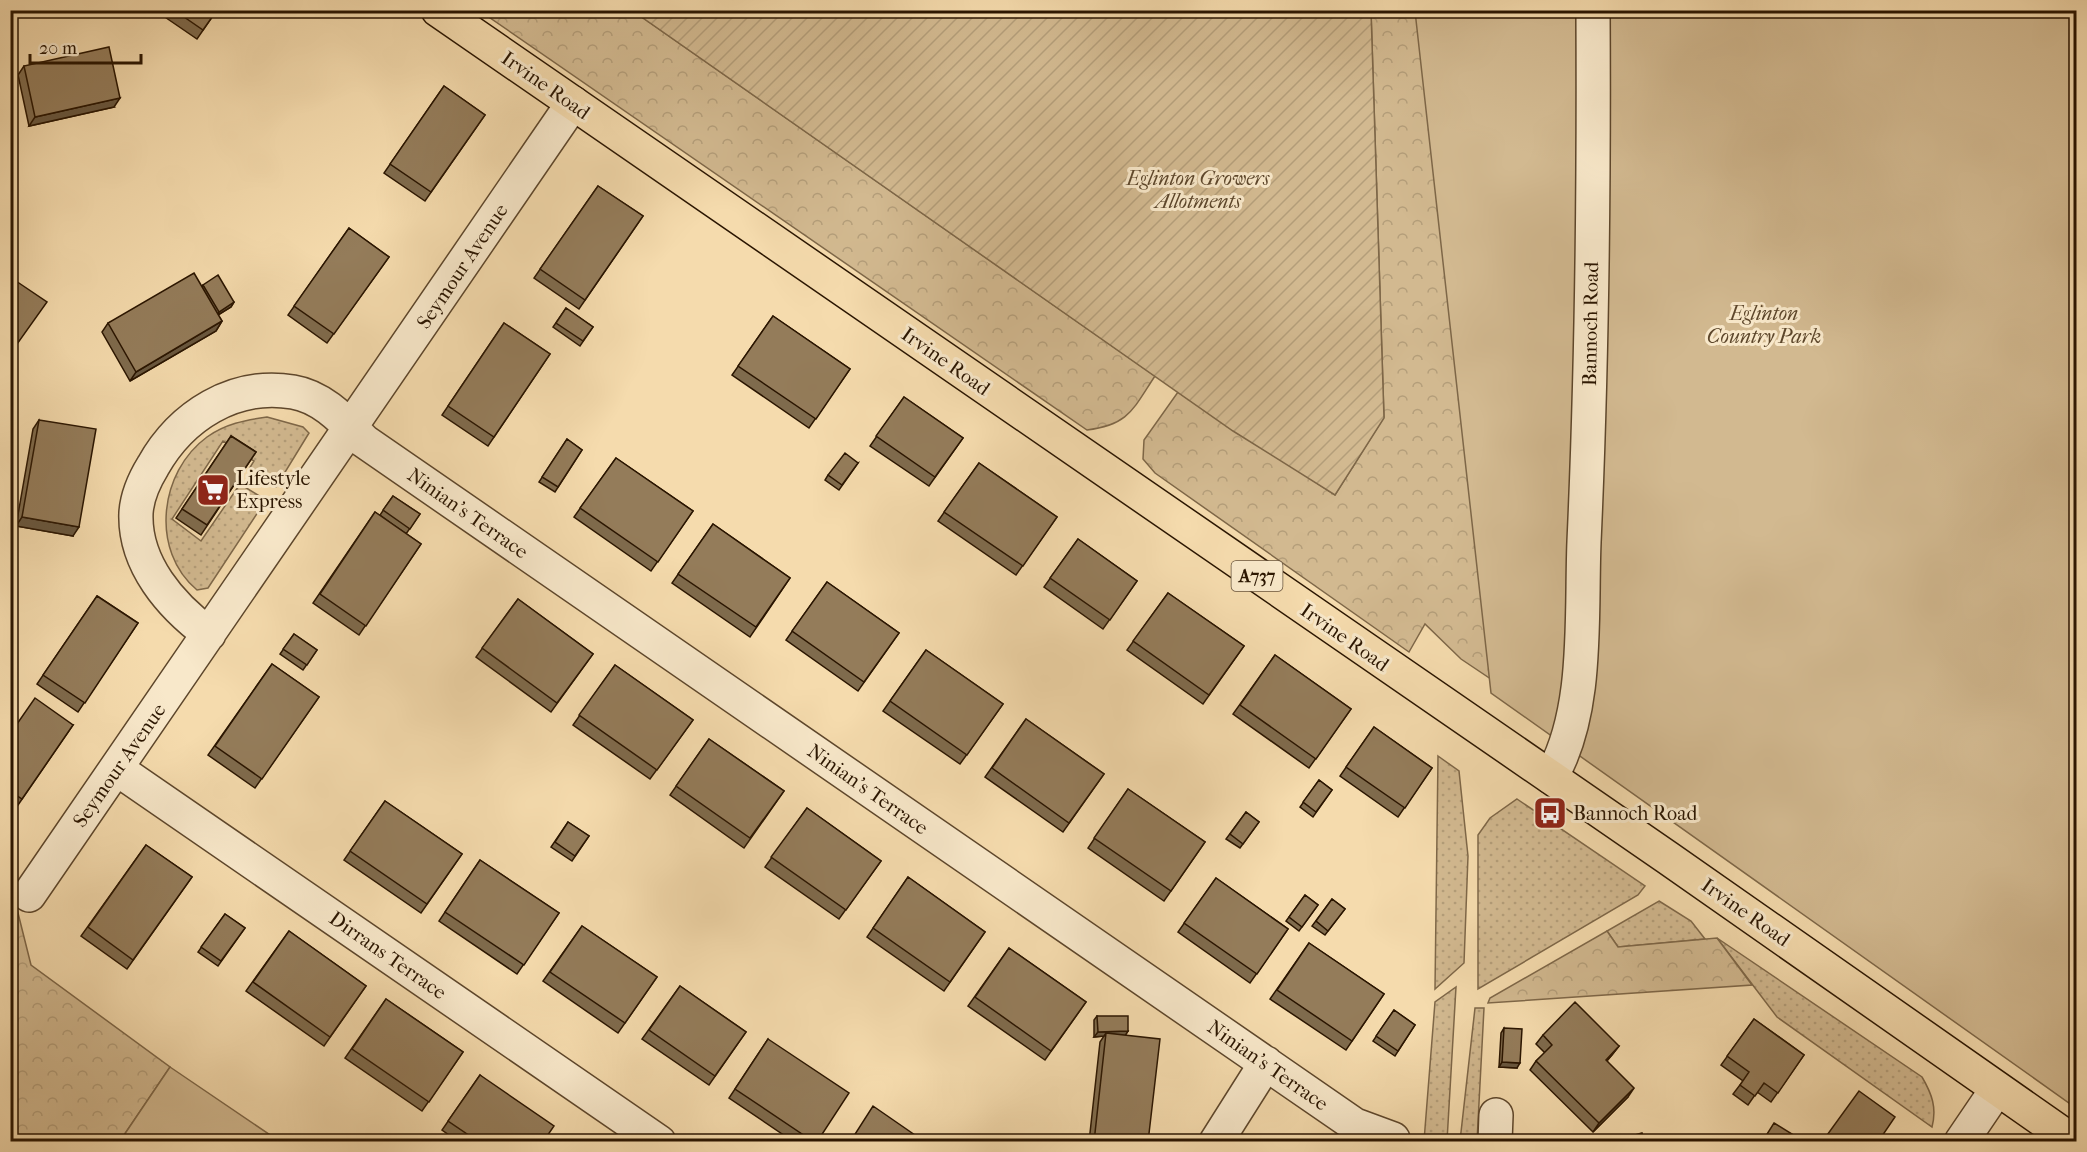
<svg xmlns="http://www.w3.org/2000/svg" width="2087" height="1152" font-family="'IM FELL French Canon',serif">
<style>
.grass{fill:url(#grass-dots);stroke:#7e6748;stroke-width:1.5}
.forest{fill:url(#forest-crowns);stroke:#7e6748;stroke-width:1.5}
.park{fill:#d2b990;stroke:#7e6748;stroke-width:1.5}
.garden{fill:url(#garden-furrows);stroke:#7e6748;stroke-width:1.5}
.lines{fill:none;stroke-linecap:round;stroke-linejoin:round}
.minor-casing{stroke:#5d462b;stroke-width:36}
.primary-casing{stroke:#2a1500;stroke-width:36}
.minor{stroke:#f8e8ca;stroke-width:33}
.primary{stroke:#f5dbad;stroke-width:33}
.wall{fill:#7f6b4d;stroke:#2a1500;stroke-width:1.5}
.shaded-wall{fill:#68573f;stroke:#2a1500;stroke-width:1.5}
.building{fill:#947c5a;stroke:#2a1500;stroke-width:1.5}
.labels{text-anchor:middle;stroke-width:6;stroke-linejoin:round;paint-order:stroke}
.shield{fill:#f8e8ca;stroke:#68543d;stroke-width:1.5}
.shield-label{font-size:18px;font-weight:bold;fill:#2a1500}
.street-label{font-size:20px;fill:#2a1500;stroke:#f8e8ca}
.park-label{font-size:20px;font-style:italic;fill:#5c462b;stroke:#f8e8ca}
.poi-label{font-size:20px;fill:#2a1500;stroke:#f8e8ca;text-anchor:start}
</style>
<defs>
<pattern id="grass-dots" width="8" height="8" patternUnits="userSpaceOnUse" patternTransform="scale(1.5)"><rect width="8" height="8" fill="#d2b990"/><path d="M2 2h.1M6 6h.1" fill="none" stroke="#b49e7a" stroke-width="1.8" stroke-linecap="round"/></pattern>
<pattern id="forest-crowns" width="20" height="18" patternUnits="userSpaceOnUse" patternTransform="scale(1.5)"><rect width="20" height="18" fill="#d2b990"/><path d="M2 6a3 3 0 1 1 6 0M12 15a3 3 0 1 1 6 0" fill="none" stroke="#b49e7a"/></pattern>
<pattern id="garden-furrows" width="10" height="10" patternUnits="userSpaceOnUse" patternTransform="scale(1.5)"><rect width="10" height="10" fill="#d2b990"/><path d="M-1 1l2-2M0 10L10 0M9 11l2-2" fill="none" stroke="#b49e7a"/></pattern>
</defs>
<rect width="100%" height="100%" fill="#f5dbad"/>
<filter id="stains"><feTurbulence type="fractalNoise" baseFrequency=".00333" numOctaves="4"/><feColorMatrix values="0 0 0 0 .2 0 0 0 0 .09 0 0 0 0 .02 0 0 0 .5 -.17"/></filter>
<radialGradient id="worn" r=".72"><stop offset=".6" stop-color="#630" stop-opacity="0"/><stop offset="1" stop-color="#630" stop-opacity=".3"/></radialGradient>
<path class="grass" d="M267,417L303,427L309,433L276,487L249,469L254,461L223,441L172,519L201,541L240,484L266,500L208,588L197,590C150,551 159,472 207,437C225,424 245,420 267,417Z
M1438,756L1459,771L1468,856L1464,963L1435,989Z
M1517,799L1645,886L1638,895L1478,989V835L1490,818Z
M1659,901L1691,921L1705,939L1618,947L1607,931Z
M1717,938L1922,1077C1932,1094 1937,1108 1932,1127L1777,1017Z
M1456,987L1447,1141H1424L1435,1002Z
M1475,1008H1484L1477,1141H1460Z"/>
<path class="forest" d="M480,11H633L1155,376C1133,409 1129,425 1087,430Z
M1371,11H1572L1537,710L1461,659L1425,624L1409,652L1155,473L1143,459L1144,440L1178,392L1335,495L1384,417Z
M10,881L31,965L170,1067L120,1141H11Z
M1607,931L1618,947L1717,938L1752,985L1488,1003L1490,998Z"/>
<path class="park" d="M1415,11H2076V1108L1491,693Z
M170,1067L279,1141H120Z"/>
<path class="garden" d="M633,11H1371L1384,418L1335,495L1233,431Z"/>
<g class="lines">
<defs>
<path id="minor" d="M209,634C171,606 134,564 136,513C137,497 145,479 153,466C181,416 234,382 293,392C323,397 344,421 364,441L1355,1125L1393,1139
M117,769L659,1142
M1551,777C1589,712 1581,616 1584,542C1592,365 1594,187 1593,10
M29,895L573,103
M1216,1142L1266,1063
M1495,1142L1496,1115
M1961,1142L1997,1089"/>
<path id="primary" d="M438,10L1668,858L2074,1142"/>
</defs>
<use href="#minor" class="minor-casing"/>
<use href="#primary" class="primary-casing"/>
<use href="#minor" class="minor"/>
<use href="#primary" class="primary"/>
</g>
<path class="wall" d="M157,10H217L197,39L156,11Z
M24,66L114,107L29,126L18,75Z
M444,86L485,115L425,201L384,173Z
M598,186L643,216L579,309L534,278Z
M349,228L389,257L327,343L288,315Z
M203,285L234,302L231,307L218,315L222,321L216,331L130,381L102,332L108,323L202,287Z
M566,308L593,327L580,346L553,327Z
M773,316L850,369L809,428L732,375Z
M504,323L550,354L488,446L442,415Z
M904,397L963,438L929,486L870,446Z
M39,420L73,536L16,526L33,429Z
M231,436L256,452L201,535L176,518Z
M567,439L582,450L555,492L539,482Z
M616,458L693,511L651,571L574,517Z
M858,463L839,490L825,480L828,475Z
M979,463L1057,517L1016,575L938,521Z
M393,496L420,514L406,534L380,515Z
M375,512L421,544L359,635L313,603Z
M713,524L790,578L750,637L672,583Z
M1078,539L1137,581L1103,629L1044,587Z
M827,582L899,633L858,691L786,640Z
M1168,593L1244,646L1203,704L1127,650Z
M97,596L138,623L78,712L37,684Z
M518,599L593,654L551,712L476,657Z
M294,634L317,650L303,670L280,654Z
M926,650L1003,704L960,764L883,711Z
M1275,655L1351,709L1309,768L1233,714Z
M272,664L319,697L255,788L208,755Z
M615,665L693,720L650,779L573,725Z
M1026,719L1104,774L1063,832L985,777Z
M73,725L16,808L10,804V733Z
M1374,727L1432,768L1398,817L1340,776Z
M709,739L784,791L744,848L670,795Z
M1319,780L1332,790L1313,817L1300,807Z
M1128,789L1205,842L1164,901L1088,848Z
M385,801L462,854L421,913L344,860Z
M807,808L881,861L839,919L765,867Z
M1246,812L1259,822L1240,848L1226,839Z
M568,822L589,836L572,861L551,847Z
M146,845L192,877L127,969L81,936Z
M480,860L559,913L517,974L439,921Z
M908,877L985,932L944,991L867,937Z
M1216,878L1288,929L1250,983L1178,932Z
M1305,895L1318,905L1299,931L1286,921Z
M1332,899L1345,909L1325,935L1312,926Z
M225,914L245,928L218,966L198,952Z
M582,926L657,977L618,1033L543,981Z
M289,931L366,986L324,1046L246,991Z
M1309,943L1384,994L1346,1050L1270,999Z
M1009,948L1086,1002L1045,1060L968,1006Z
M680,986L746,1032L709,1085L642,1039Z
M386,999L463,1052L422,1111L345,1058Z
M1394,1010L1415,1025L1395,1056L1373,1041Z
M1097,1016L1128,1031L1125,1035L1148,1142H1089L1100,1042L1104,1036L1094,1037V1020Z
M1754,1019L1804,1055L1771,1102L1757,1092L1748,1105L1733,1094L1743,1081L1721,1065Z
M1504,1028L1517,1068L1499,1067L1501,1033Z
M1543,1035L1619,1046L1607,1061L1628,1097L1593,1132L1530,1070L1536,1061L1545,1053L1536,1044Z
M768,1039L817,1142H794L729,1098Z
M480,1075L543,1142H459L442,1130Z"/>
<path class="shaded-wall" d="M120,98L114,107L29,126L35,117Z
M234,302L231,307L216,316L219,312Z
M222,321L216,331L130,381L136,372Z
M22,517L79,527L73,536L16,526Z
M1128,1031L1125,1036L1106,1033L1104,1036L1094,1037L1098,1032Z
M1619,1046L1612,1055L1599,1069L1606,1060Z
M1502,1062L1520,1063L1517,1068L1499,1067Z
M1634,1088L1628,1097L1593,1132L1599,1123Z"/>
<path class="building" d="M174,10H217L203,30Z
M109,47L120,98L35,117L24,66Z
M444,86L485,115L431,192L390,164Z
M598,186L643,216L585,300L540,269Z
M349,228L389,257L334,334L294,306Z
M194,273L222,321L136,372L108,323Z
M218,275L234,302L219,312L203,285Z
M10,277L47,302L10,354Z
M566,308L593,327L583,341L556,323Z
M773,316L850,369L816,419L738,366Z
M504,323L550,354L494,437L448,406Z
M904,397L963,438L935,477L876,436Z
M39,420L96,429L79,527L22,517Z
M231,436L256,452L207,525L182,509Z
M567,439L582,450L558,487L542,477Z
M845,453L858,463L842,485L828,475Z
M616,458L693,511L658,562L580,508Z
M979,463L1057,517L1023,566L944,512Z
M393,496L420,514L410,529L383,510Z
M375,512L421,544L366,626L320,594Z
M713,524L790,578L756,627L678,574Z
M1078,539L1137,581L1110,620L1050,578Z
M827,582L899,633L864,682L792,631Z
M1168,593L1244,646L1209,695L1133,641Z
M97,596L138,623L85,703L43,675Z
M518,599L593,654L557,703L482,648Z
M294,634L317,650L307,665L283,649Z
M926,650L1003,704L967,755L890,701Z
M1275,655L1351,709L1316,759L1240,705Z
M272,664L319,697L262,779L215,746Z
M615,665L693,720L657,770L579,715Z
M35,698L73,725L22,799L10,791V734Z
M1026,719L1104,774L1069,823L992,768Z
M1374,727L1432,768L1405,808L1346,767Z
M709,739L784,791L750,838L676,786Z
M1319,780L1332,790L1316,812L1303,802Z
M1128,789L1205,842L1171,891L1094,838Z
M385,801L462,854L427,904L350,851Z
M807,808L881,861L846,910L771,857Z
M1246,812L1259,822L1243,844L1230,834Z
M568,822L589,836L575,856L555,842Z
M146,845L192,877L133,960L88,927Z
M480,860L559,913L524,965L445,912Z
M908,877L985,932L950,982L873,928Z
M1216,878L1288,929L1257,974L1184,923Z
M1305,895L1318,905L1302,927L1289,917Z
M1332,899L1345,909L1328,931L1316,921Z
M225,914L245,928L221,961L201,947Z
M582,926L657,977L625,1023L550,972Z
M289,931L366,986L330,1037L253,982Z
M1309,943L1384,994L1352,1041L1277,990Z
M1009,948L1086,1002L1051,1051L975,997Z
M680,986L746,1032L715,1076L649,1030Z
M386,999L463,1052L429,1102L352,1049Z
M1575,1002L1619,1046L1606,1060L1634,1088L1599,1123L1536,1061L1552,1045L1543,1035Z
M1394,1010L1415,1025L1398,1051L1376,1036Z
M1097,1016H1128V1031L1098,1032Z
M1754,1019L1804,1055L1778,1093L1764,1083L1755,1096L1740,1085L1749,1072L1727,1056Z
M1504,1028L1522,1029L1520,1063L1502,1062Z
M1106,1033L1160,1039L1148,1142H1094Z
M768,1039L849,1093L817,1142H814L735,1089Z
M480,1075L554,1126L543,1142H479L448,1121Z
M1859,1091L1895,1117L1878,1142H1822Z
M873,1106L925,1142H850Z
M1774,1123L1800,1139L1798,1142H1762Z
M1642,1133L1645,1142H1611Z"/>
<defs>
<symbol id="supermarket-square" viewBox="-11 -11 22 22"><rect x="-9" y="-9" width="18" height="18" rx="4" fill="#8f2418" stroke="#f8e8ca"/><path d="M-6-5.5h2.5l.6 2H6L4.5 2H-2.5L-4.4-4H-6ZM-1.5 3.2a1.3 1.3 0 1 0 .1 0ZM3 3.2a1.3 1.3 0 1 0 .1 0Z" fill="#fff"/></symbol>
<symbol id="bus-square" viewBox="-11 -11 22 22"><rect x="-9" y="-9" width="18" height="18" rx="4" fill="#8f2418" stroke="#f8e8ca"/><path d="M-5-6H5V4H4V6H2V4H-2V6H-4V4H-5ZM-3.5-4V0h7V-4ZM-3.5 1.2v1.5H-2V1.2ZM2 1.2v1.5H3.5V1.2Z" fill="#fff"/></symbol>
</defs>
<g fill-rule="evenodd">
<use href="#supermarket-square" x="194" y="471" width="38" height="38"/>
<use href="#bus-square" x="1531" y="794" width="38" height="38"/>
</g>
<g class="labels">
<rect class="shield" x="1231.5" y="561" width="51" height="30" rx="4.5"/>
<g class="shield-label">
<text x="1257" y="582">A737</text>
</g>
<g class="street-label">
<text transform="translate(546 85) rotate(35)" y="7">Irvine Road</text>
<text transform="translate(462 266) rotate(-56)" y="7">Seymour Avenue</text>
<text transform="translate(1590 324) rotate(-89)" y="7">Bannoch Road</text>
<text transform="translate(946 361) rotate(35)" y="7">Irvine Road</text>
<text transform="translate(468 513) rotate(35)" y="7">Ninian's Terrace</text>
<text transform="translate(1345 637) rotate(35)" y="7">Irvine Road</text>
<text transform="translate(119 765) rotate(-55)" y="7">Seymour Avenue</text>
<text transform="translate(868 789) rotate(35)" y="7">Ninian's Terrace</text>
<text transform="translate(1746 912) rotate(35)" y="7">Irvine Road</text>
<text transform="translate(388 955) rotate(35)" y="7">Dirrans Terrace</text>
<text transform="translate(1268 1065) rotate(35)" y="7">Ninian's Terrace</text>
</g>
<g class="park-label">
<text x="1198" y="185">Eglinton Growers<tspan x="1198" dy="23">Allotments</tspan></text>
<text x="1764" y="320">Eglinton<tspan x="1764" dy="23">Country Park</tspan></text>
</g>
<g class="poi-label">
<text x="236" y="485">Lifestyle<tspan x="236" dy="23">Express</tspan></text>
<text x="1573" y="820">Bannoch Road</text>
</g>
</g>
<rect width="2087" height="1152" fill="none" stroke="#f5dbad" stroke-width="36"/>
<rect x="12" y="12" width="2063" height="1128" fill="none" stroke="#2a1500" stroke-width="3"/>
<rect x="18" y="18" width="2051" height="1116" fill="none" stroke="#2a1500" stroke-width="1.5"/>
<path d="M30 54v9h111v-9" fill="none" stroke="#2a1500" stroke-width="3"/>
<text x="39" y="54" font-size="18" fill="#2a1500" stroke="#f8e8ca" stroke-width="4.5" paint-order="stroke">20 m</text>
<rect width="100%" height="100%" filter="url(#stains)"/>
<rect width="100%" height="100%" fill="url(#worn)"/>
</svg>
